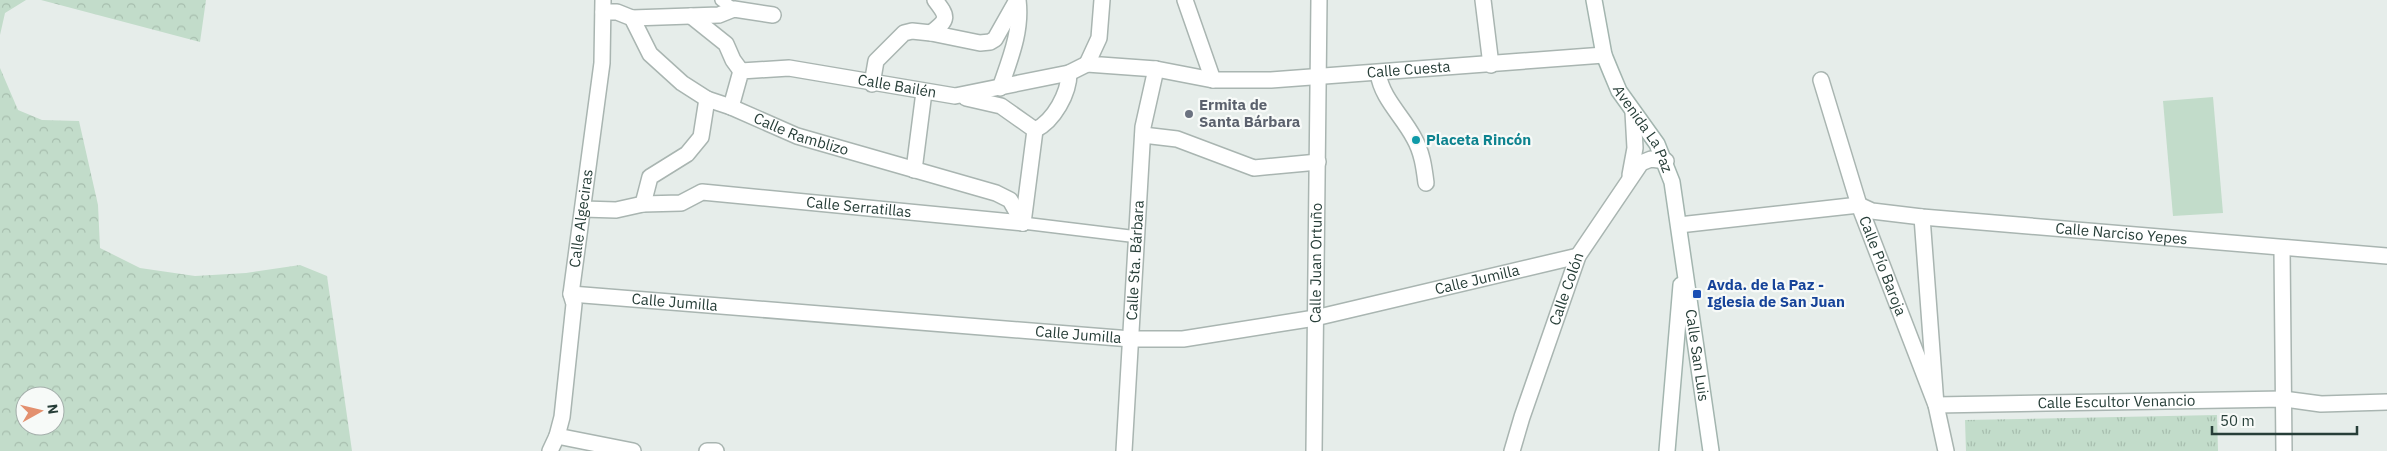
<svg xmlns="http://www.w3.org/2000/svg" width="2387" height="451" font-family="'IBM Plex Sans',sans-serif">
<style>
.green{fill:#c2dcca}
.forest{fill:url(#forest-crowns);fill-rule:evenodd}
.park{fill:url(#park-tufts)}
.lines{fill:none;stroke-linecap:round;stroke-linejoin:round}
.service-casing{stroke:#a9b5b1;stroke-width:14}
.minor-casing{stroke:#a9b5b1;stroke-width:18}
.secondary-casing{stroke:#a3b5af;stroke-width:18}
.service{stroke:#fff;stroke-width:11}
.minor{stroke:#fff;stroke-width:15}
.secondary{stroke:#fff;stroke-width:15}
.worship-dot{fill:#6b7280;stroke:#f7faf8;stroke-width:2}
.culture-dot{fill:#0f9aa8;stroke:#f7faf8;stroke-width:2}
.transit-dot{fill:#1a4fb4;stroke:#f7faf8;stroke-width:2}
.labels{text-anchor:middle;stroke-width:4.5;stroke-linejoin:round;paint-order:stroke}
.street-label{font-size:15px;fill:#273e38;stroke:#f7faf8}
.worship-label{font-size:15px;font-weight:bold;fill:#5b616d;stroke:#f7faf8;text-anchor:start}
.culture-label{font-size:15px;font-weight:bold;fill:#0d838f;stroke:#f7faf8;text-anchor:start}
.transit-label{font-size:15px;font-weight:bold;fill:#164399;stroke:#f7faf8;text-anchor:start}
</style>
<defs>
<pattern id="forest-crowns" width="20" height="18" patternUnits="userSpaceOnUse" patternTransform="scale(1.25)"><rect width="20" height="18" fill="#c2dcca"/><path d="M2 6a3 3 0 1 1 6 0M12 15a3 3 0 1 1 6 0" fill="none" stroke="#a7beae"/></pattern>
<pattern id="park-tufts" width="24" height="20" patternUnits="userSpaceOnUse" patternTransform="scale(1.25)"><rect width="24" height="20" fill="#c2dcca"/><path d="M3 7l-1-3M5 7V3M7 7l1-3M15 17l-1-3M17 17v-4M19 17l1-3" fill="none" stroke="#a7beae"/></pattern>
</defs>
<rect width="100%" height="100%" fill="#e6edea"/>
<path class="green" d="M2213,97L2223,213L2173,216L2163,101Z"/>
<path class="forest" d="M0,0H26L5,13L0,35Z
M41,0H206L200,42Z
M0,68L18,110L42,120L79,121L98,205L100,248L140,268L195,276L246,273L300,265L327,276L352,451H0ZM25,396H55V426H25Z"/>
<path class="park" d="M2217,415L2218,451H1966L1965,420Z"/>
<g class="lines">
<defs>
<path id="service" d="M721,0L734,9
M1023,223L1138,237"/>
<g id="minor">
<path d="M935,0C948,17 949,19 931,33L980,43L990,42L995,39L1017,0"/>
<path id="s1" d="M1102,0L1099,38L1087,64L1156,69L1213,80H1271L1604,55"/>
<path d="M1185,0L1213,80"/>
<path d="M1483,0L1491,65"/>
<path id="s2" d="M603,12H617L632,18L650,54L682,83L707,99L731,107L797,136L996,193L1010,200L1023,223"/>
<path d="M691,16L726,44L733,60L741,71"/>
<path d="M632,18L719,15L734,9L773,15"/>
<path d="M1378,73C1382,99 1402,115 1414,138C1422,152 1424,167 1426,183"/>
<path id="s3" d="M1821,80L1859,205L1936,405L1946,451"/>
<path d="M872,84L876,61L904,33L912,31L931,33"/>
<path d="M1000,88C1010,59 1022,31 1018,0"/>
<path d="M966,98L1001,106L1035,130L1023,223"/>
<path id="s4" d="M731,107L741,71L789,68L955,96L1069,73L1087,64"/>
<path d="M1035,130C1054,121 1069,93 1069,73"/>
<path d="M1143,135L1177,139L1254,168L1318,162"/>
<path d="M914,170L924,92"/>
<path d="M1630,175L1635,148L1633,112"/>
<path d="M643,204L650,177L687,154L701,137L707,99"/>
<path id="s5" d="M583,209L616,210L643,204L681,203L702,192L1023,223"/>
<path id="s6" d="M1922,217L1936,405L2284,399L2321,404L2387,402"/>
<path id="s7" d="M1679,225L1859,205L1872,211L1922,217L2387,256"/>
<path d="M2282,249L2284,451"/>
<path id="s8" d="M571,294L1131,339H1183L1315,318L1578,256"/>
<path id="s9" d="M557,436L562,417L574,304L571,294L602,63L603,0"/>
<path d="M550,451L557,436L633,451"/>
<path d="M707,451H716"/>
<path id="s10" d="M1124,451L1143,127L1156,69"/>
<path id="s11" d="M1314,451L1319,0"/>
<path id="s12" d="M1512,451L1522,417L1578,256L1641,163L1651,159L1666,161"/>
</g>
<g id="secondary">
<path id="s13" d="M1594,0L1604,55L1611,72L1619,91L1657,144L1672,182L1711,451"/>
<path d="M1667,451L1681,285"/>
</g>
</defs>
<use href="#service" class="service-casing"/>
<use href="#minor" class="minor-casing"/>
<use href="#secondary" class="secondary-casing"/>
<use href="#service" class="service"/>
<use href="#minor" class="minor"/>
<use href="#secondary" class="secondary"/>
</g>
<circle class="worship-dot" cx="1189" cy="114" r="5"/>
<circle class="culture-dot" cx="1416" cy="140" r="5"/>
<rect class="transit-dot" x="1692" y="289" width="10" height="10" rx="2.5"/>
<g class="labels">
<g class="street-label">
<text dy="5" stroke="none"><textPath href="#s1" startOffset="390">Calle Cuesta</textPath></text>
<text dy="5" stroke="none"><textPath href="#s4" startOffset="195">Calle Bailén</textPath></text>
<text dy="5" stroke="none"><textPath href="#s13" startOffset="140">Avenida La Paz</textPath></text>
<text dy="5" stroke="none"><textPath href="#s2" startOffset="244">Calle Ramblizo</textPath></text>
<text dy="5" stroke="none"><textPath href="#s5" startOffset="280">Calle Serratillas</textPath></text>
<text dy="5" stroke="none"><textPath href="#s9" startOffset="220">Calle Algeciras</textPath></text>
<text dy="5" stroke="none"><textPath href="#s7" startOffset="446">Calle Narciso Yepes</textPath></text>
<text dy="5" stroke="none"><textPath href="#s10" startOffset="191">Calle Sta. Bárbara</textPath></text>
<text dy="5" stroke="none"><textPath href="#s11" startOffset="188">Calle Juan Ortuño</textPath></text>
<text dy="5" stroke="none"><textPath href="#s3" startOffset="196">Calle Pío Baroja</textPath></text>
<text dy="5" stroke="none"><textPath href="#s8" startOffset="914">Calle Jumilla</textPath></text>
<text dy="5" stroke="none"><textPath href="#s12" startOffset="171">Calle Colón</textPath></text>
<text dy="5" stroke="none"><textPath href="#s8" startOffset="104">Calle Jumilla</textPath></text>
<text dy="5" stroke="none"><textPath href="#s8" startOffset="509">Calle Jumilla</textPath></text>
<text dy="5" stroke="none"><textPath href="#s13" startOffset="376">Calle San Luis</textPath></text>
<text dy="5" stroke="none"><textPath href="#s6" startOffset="369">Calle Escultor Venancio</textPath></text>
</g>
<g class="worship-label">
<text x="1199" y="110">Ermita de<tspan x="1199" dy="17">Santa Bárbara</tspan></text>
</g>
<g class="culture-label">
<text x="1426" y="145">Placeta Rincón</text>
</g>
<g class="transit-label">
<text x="1707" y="290">Avda. de la Paz -<tspan x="1707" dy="17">Iglesia de San Juan</tspan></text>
</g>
</g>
<g transform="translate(40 411) rotate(82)"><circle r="24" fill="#f7faf8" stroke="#a4afab"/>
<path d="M0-4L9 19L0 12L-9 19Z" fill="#e3906f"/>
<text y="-8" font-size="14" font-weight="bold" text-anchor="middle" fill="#273e38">N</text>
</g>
<path d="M2212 426v8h145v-8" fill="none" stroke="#273e38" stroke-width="2.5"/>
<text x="2220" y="426" font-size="15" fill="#273e38" stroke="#f7faf8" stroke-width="4" paint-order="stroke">50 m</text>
</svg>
